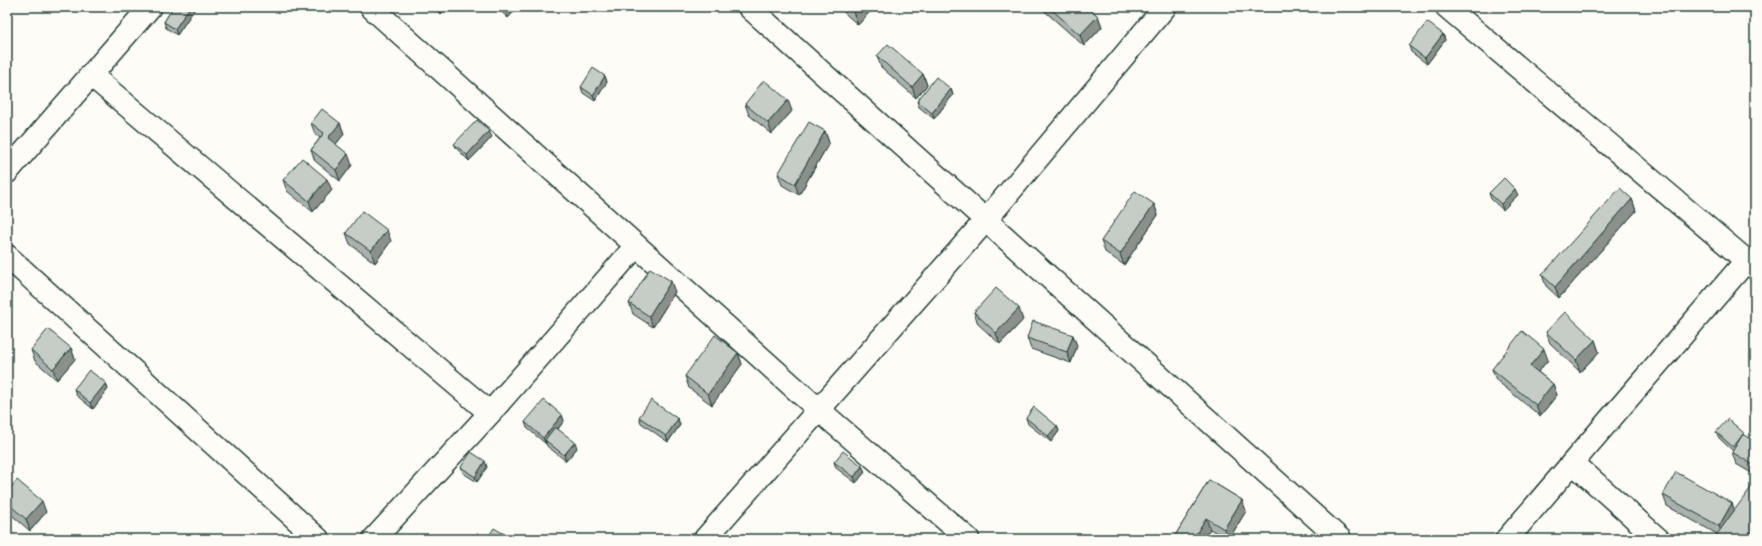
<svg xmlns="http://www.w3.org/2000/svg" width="1762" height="546" font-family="Pangolin,sans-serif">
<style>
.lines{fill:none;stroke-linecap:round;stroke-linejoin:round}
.minor-casing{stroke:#1f3d34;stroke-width:25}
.minor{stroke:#fdfcf7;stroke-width:22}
.wall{fill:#aab0ab;stroke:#1f3d34}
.shaded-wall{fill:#8b908b;stroke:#1f3d34}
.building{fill:#c6cdc7;stroke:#1f3d34}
</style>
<rect width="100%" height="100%" fill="#fdfcf7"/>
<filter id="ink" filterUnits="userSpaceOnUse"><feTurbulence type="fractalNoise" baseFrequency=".025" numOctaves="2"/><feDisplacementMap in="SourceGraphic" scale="8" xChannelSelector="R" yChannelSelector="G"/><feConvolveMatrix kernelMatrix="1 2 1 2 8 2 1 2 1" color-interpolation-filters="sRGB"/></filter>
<g filter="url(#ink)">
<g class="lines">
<defs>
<path id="minor" d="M371,7L819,410L968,539
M749,7L1340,539
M1447,7L1755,268
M91,75L490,413
M7,172L150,7
M7,256L318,539
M1573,463L1658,539
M374,539L490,413L636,246
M705,539L985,221L1165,7
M1507,539L1746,261"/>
</defs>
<use href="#minor" class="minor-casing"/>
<use href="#minor" class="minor"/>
</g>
<path class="wall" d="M173,7H196L177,35L166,28L164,22Z
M431,7H447L441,14Z
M496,7H518L508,18Z
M838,7H874L858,25Z
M1040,7H1088L1098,16L1102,27L1084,46Z
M1443,34L1445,40L1427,64L1411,52L1409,46Z
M877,56L923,74L927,85L916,98L881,67Z
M605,76L607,82L595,101L583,93L581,87Z
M951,89L953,95L934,119L919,107L917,101Z
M745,104L792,111L772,134L749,115Z
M311,123H340L344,134L336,144L352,165L340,181L315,161L311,150L320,138L315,134Z
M825,131L829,143L799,195L782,185L778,174Z
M492,137L469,161L457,149L454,144Z
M283,180L332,190L313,212L287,191Z
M1489,193L1518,195L1503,210L1491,199Z
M1632,199L1636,211L1559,298L1546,286L1542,275Z
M1154,204L1158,215L1124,265L1105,252L1101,241Z
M346,233L391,241L375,263L350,244Z
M675,292L653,327L633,314L629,303Z
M974,312L1023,320L1000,344L978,324Z
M1546,332L1595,340L1599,352L1580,372L1550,343Z
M1073,335L1077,346L1071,363L1031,349L1027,338Z
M71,348L75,359L57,380L35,361L31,350Z
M738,353L742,364L712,405L689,388L685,376Z
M1548,360L1538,372L1553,384L1557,395L1540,416L1496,380L1492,369Z
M74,389H108L93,409L76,395Z
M562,415L564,421L558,429L577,448L566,461L547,446L546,443V444L527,428L525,422Z
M639,417L678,419L680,425L668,442L641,423Z
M1026,418L1057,426L1059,431L1051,442L1028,424Z
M1716,432L1755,441V475L1736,464L1732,452L1733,451L1719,438Z
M834,462L862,466L865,472L856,483L836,468Z
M461,467H487L477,482L463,473Z
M1209,480L1242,500L1246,511L1229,539H1226L1210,529L1204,539H1173Z
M7,492L46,512L30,531L7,511Z
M1663,495L1735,510L1755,539H1716L1715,537L1717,534L1667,506Z"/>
<path class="shaded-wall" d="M190,7H196L177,35L175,29Z
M440,7H447L441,14L439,9Z
M504,7H518L508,18Z
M854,7H874L858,25L852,9Z
M1098,16L1102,27L1084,46L1080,35Z
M1443,34L1445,40L1427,64L1425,58Z
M923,74L927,85L916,98L912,87Z
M605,76L607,82L595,101L593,95Z
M951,89L953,95L934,119L932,113Z
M788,100L792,111L772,134L768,123Z
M340,123L344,134L332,149L328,138Z
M489,131L492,137L469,161L467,155Z
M825,131L829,143L799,195L795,184Z
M348,154L352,165L340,181L336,170Z
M327,179L332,190L313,212L309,201Z
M1515,189L1518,195L1503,210L1501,204Z
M1632,199L1636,211L1559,298L1555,287Z
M1154,204L1158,215L1124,265L1120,254Z
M387,230L391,241L375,263L371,251Z
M671,281L675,292L653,327L649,316Z
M1019,308L1023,320L1000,344L996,333Z
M1073,335L1077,346L1071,363L1067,352Z
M1595,340L1599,352L1580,372L1576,360Z
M71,348L75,359L57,380L53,369Z
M1544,349L1548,360L1534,377L1530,366Z
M738,353L742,364L712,405L708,394Z
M106,383L108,389L93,409L90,403Z
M1553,384L1557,395L1540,416L1536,405Z
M562,415L564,421L547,442L545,440L546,443V444L543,438Z
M678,419L680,425L668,442L666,436Z
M1057,426L1059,431L1051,442L1048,436Z
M575,442L577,448L566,461L564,455Z
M485,461L487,467L477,482L475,477Z
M862,466L865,472L856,483L854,477Z
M1242,500L1246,511L1229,539H1228L1224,529Z
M42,501L46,512L30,531L26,519Z
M1732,503L1736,515L1723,537L1719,526Z
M1206,518L1210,529L1204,539H1193Z
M1755,526V539H1746Z"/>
<path class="building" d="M173,7H190L175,29L164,22Z
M1049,7H1088L1098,16L1080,35Z
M1427,22L1443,34L1425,58L1409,46Z
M888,44L923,74L912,87L877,56Z
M593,68L605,76L593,95L581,87Z
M936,77L951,89L932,113L917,101Z
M764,80L788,100L768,123L745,104Z
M322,109L340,123L328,138L348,154L336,170L311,150L324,133L311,123Z
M477,120L489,131L467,155L454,144Z
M809,122L825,131L795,184L778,174Z
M302,158L327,179L309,201L283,180Z
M1504,178L1515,189L1501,204L1489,193Z
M1620,188L1632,199L1555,287L1542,275Z
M1135,191L1154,204L1120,254L1101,241Z
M362,211L387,230L371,251L346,233Z
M650,268L671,281L649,316L629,303Z
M996,288L1019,308L996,333L974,312Z
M1565,312L1595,340L1576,360L1546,332Z
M1033,321L1073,335L1067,352L1027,338Z
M48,329L71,348L53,369L31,350Z
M1522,331L1544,349L1530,366L1553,384L1536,405L1492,369Z
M715,335L738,353L708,394L685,376Z
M89,370L106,383L90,403L74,389Z
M544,400L562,415L543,438L525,422Z
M651,400L678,419L666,436L639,417Z
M1034,407L1057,426L1048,436L1026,418Z
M1728,419L1745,434L1744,435L1743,434L1738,441L1733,447L1716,432Z
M555,427L575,442L564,455L545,440Z
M1743,434L1755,441V466L1732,452Z
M843,451L862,466L854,477L834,462Z
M471,452L485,461L475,477L461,467Z
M1676,472L1732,503L1719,526L1663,495Z
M17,480L42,501L26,519L7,503V492Z
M1209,480L1242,500L1224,529L1206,518L1193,539H1173Z
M1755,482V526L1746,539H1718L1715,537Z
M494,528L511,538L510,539H487Z"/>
</g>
<rect width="1762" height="546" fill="none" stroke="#fdfcf7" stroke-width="24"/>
<rect x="12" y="12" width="1738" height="522" fill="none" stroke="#1f3d34" stroke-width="1.5" filter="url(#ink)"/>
</svg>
